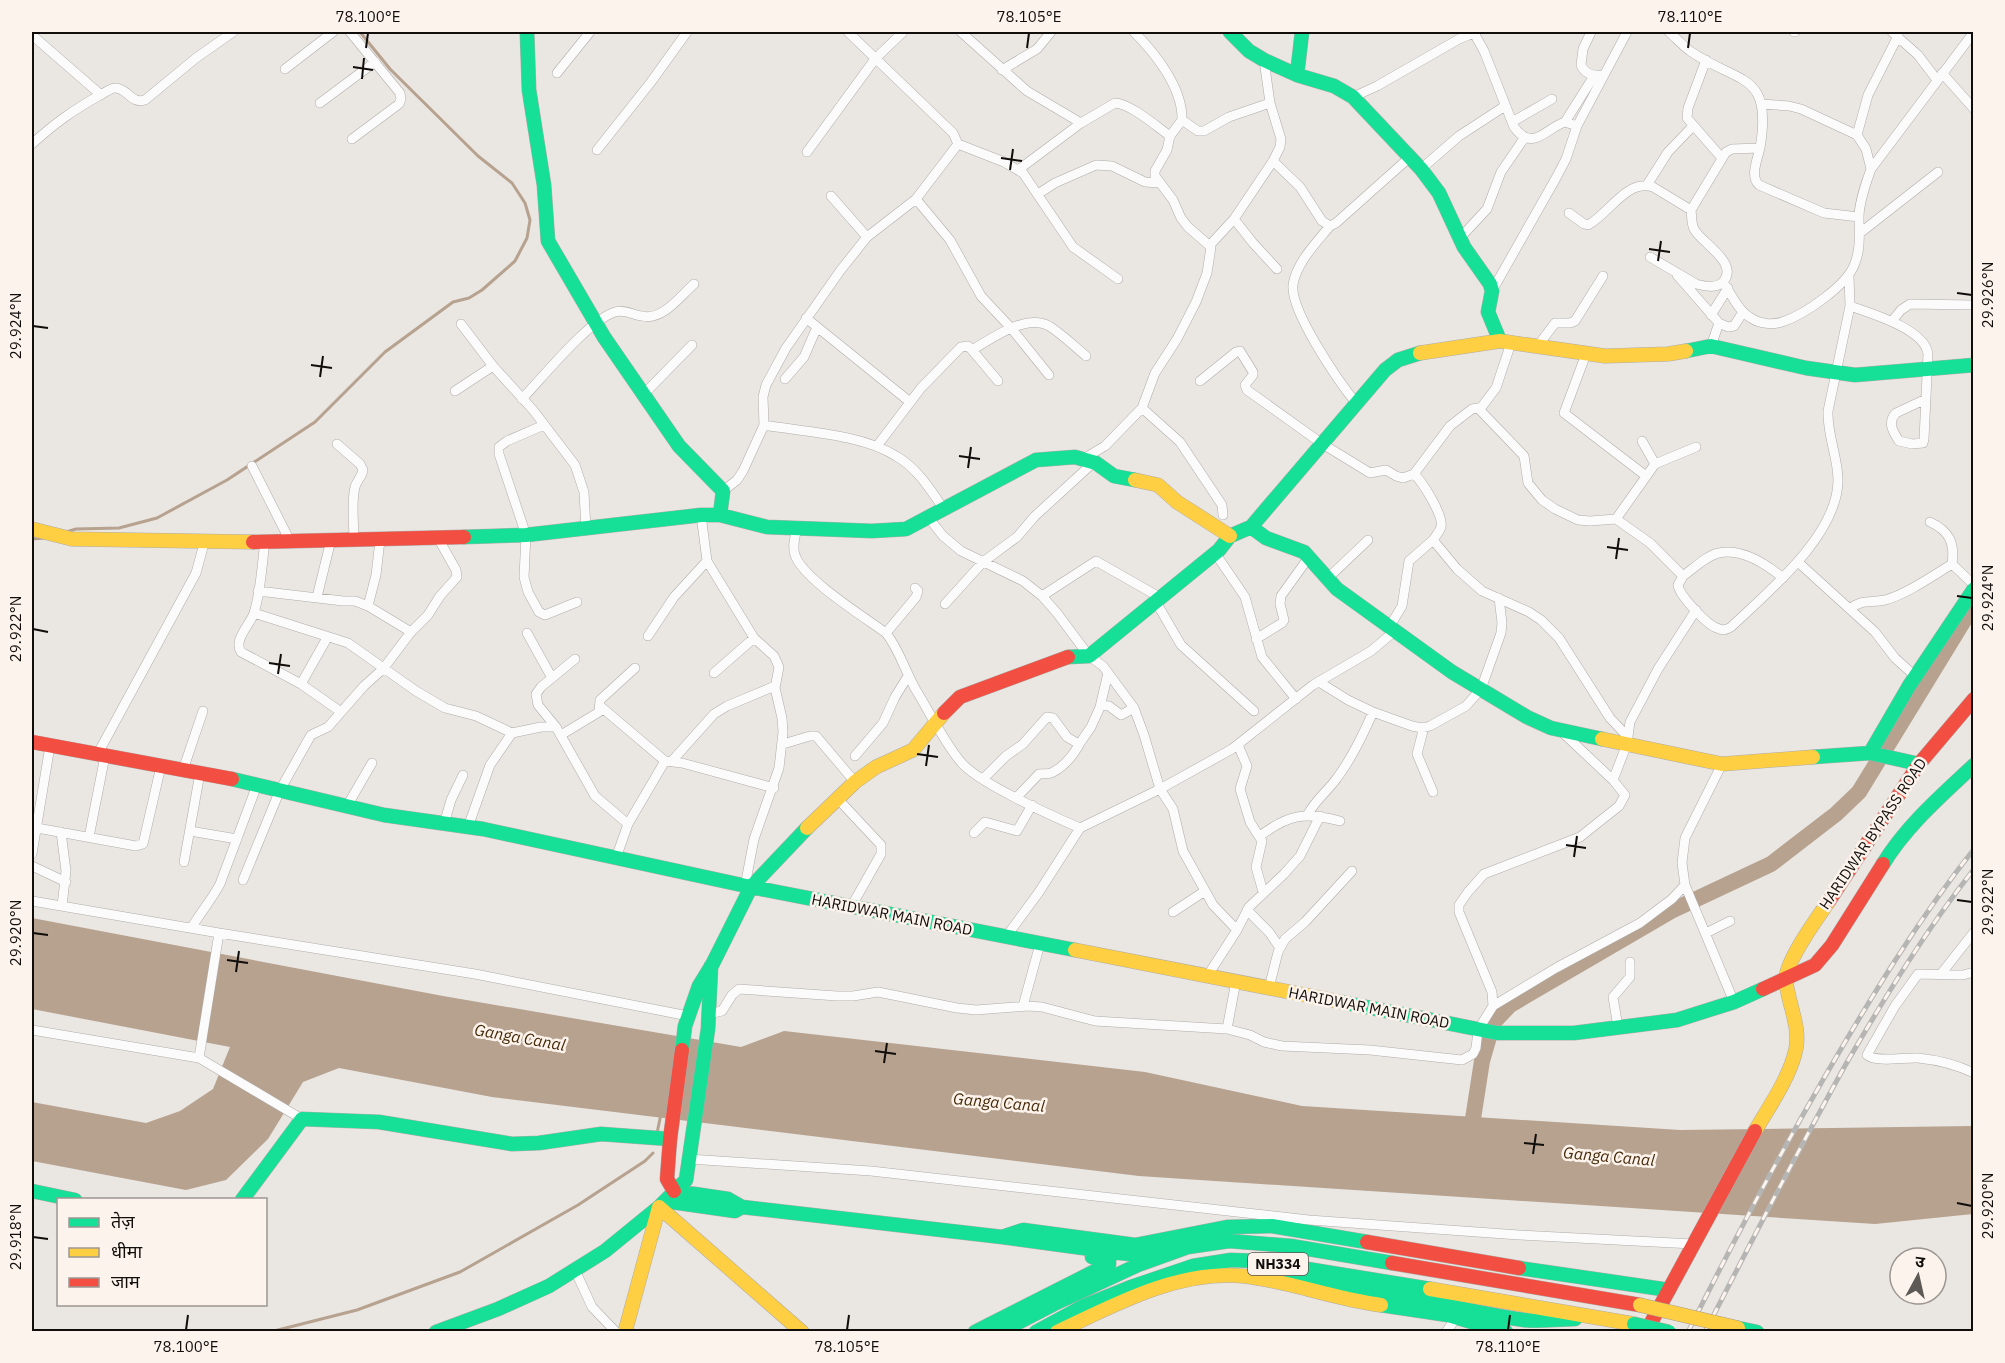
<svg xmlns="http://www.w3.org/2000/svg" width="2005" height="1363" font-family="'IBM Plex Sans','Noto Sans Devanagari',sans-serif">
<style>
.water{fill:#b6a28f}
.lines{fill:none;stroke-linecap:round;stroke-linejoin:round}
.stream{stroke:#b6a28f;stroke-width:3}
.river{stroke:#b6a28f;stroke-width:16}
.street-casing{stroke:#afaca9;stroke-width:10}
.fast-casing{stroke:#afaca9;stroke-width:15}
.slow-casing{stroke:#afaca9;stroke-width:15}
.jam-casing{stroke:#afaca9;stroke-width:15}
.street{stroke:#fcfbfb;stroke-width:9}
.fast{stroke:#16e098;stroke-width:14}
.slow{stroke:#ffcf43;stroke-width:14}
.jam{stroke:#f24e42;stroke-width:14}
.rail-casing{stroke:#b5b5b4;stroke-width:5}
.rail{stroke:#fbf3ec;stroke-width:3;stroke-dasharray:9;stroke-linecap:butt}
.fast-bridge-casing{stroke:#a99c89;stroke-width:15;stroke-linecap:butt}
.slow-bridge-casing{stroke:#a99c89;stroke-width:15;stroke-linecap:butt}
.fast-bridge{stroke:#16e098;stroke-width:14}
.slow-bridge{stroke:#ffcf43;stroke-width:14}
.ticks{fill:none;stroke:#100d0b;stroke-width:2}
.labels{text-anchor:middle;stroke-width:5;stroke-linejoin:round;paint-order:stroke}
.shield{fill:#fbf3ec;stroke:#56524e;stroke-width:1.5}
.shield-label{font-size:14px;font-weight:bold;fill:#100d0b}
.street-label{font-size:15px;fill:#100d0b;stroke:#fbf3ec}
.water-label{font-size:16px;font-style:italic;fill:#452906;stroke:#fbf3ec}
.neatline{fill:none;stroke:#100d0b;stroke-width:2}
.ticks-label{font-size:15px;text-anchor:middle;fill:#100d0b}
</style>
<rect width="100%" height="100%" fill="#eae6e2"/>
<path class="water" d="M32,918L443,996L741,1047L784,1031L1145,1072L1302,1106L1680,1130L1973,1126V1214L1875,1224L1139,1176L492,1097L339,1068L303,1082L268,1139L226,1180L186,1190L32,1161V1102L146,1123L180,1111L213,1089L230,1047L32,1009Z"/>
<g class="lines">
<path class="stream" d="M66,532L76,529L119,528L157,518L227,480L315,422L385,352L453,302L469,298L482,290L515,261L527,238L530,220L525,203L512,183L478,156L390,69L360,32
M32,539L45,538
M657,1133L661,1114
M270,1332L357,1310L460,1272L578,1205L645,1161L653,1153"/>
<path class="river" d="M1470,1138L1482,1061L1493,1023L1510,1005L1671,911L1771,864L1836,814L1859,792L1974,604"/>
<defs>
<path id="street" d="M350,32L400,93L401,99L399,104L352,139
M961,32L1027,91L1081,123
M1591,32L1583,49L1581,65C1585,75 1594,76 1603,75
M1669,32C1676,38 1682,45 1690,51C1739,85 1773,71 1760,148L1732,149L1726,152L1691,210
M1794,32H1795
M1892,32L1918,55L1937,80
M1474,33L1484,51L1514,127C1533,153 1546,128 1565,122L1577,126
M32,35L101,95
M1706,60L1688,108L1687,118L1721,157
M285,69L333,32
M1002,70L1037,49L1051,32
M557,73L590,32
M1942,73L1974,109
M1353,97L1377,86L1459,39L1476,32
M320,103L375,62
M1761,104L1789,106L1801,109L1857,135L1866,149L1871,169
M1182,120L1198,131H1204L1229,117L1270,103
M1512,122L1552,99
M1565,122L1594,76
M1857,135L1868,95L1898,36
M32,144C55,123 72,111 100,95C105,93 111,87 116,88C128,89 131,104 145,100L196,58L233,32
M958,144L1004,162L1023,173L1073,247L1118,279
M1760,148C1757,160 1750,177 1759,185L1824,213L1859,217
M597,150L651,82L687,32
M807,152L875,59L903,32
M1273,161L1300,187L1322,221L1330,226L1336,223L1410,157
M1421,169L1459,136L1505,106
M1018,170L1081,123L1115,103C1131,104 1156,126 1170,136L1182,120C1183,88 1155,53 1134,32
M1647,185L1668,152L1693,126
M1038,194L1055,183L1096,165L1112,166L1145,182L1160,183
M831,196L867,237
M916,199L950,240L981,296L1011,328L1049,375
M1569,213L1584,224L1588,225C1609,214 1626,179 1653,187L1691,210C1692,216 1691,223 1694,229C1701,243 1740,263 1723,282C1716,289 1704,286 1696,284L1650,257
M1234,219L1253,243L1277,269
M1330,226C1317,242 1296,263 1293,285C1290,311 1339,382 1356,403
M1860,233L1938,172
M1460,238L1487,209L1501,172L1525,137
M1210,245L1234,219L1273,161L1280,147L1281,139L1270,103L1264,60
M1677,275L1719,323
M1723,282C1731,293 1738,311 1751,318C1760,324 1772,325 1782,322C1804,315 1848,285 1855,263C1861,247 1859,234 1859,217C1859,202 1866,183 1871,169L1974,32
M1492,291L1556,178L1566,159L1577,126L1627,32
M1850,306C1870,313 1925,329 1928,354L1924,439L1923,443L1912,444L1899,441C1893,432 1887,422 1896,413L1926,399
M1711,315L1728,288
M806,318L910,402
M1892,321L1901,310L1910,304L1974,305
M461,324L493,366L533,410L575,465L584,492L586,529
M1711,346L1719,323L1728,327L1734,326L1743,312
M1537,347L1555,323H1570L1575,321L1603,276
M972,350L998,381
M1586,354L1564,413L1646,476
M785,379L804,357L817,327
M1200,381L1236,352L1240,351L1253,372V375L1245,385L1247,390L1321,443L1370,473L1386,470L1396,476L1403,478L1414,474L1450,426L1472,409L1478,408L1524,456L1528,483L1542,500L1555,509L1578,520L1590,521L1616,519L1650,543L1683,576L1678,585C1679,595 1707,625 1717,628C1723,631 1726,630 1731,627C1768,592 1838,535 1838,480C1838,457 1827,435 1828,411L1850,306L1849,276
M455,391L493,366
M643,395L692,345
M522,399C543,377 589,320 615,312C625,309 633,315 642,316C663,321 680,296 694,284
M1142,408L1180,442L1222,505L1223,515
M1480,409L1496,388L1511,343
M544,425L507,441L499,447V454L526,535L524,577L528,592L539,612L545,615L577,602
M764,425C805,432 861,434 896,456C917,468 930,489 943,508
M1642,441L1655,464
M337,444L360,464L363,470C362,477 357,480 355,487C351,503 354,523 354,540
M877,446L921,388L961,347L968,346L972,350C991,339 1026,313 1049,326C1062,334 1074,346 1086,356
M1083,459L1105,446L1142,408L1155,373L1177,339L1196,302L1207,273L1211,247L1188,227L1181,218L1173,200L1155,176V171L1167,150L1170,136
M252,466L290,541
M1414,474C1422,481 1444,516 1441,527C1440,531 1435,537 1433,540L1457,569L1482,591L1529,612L1541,620L1559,638L1610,718L1627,736
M723,491L737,480L743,471L764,425L763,397L766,385L786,348L840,271L867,237L916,199L958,144L953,133L848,32
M701,515L707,561L754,638L774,656L779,667L775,688L782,718L783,732L779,768L754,839L745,886
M928,517L943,536L961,551L1023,581L1042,596L1057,613L1089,656L1103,666L1134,708L1144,735L1160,789L1173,809L1183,851L1213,905L1237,930L1208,975
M1616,519L1655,464L1696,447
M797,528C795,537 792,546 795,555C803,579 864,617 886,633C899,649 905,671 916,690C930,713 943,740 960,761C976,782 1052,816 1080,828
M380,540L376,575L368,606L411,632L428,615L440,596L457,577L456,570L438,538
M265,541C262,564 261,591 254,613C250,625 233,640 241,652L301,684L341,712
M1215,553L1245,597L1262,657L1296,699
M1799,563L1875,632L1895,658L1915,676
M1952,564L1974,585
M1683,576C1693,569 1707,555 1719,553C1742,548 1766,564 1783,578
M1328,578L1368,540
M258,591L343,601H355L368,606
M1042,596L1096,561L1161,598
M317,597L331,540
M1156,602L1181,645L1254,711
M945,604L983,562L1017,537L1035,516L1094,462
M1850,609C1861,599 1871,603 1885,600C1905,595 1934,575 1952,564C1955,544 1950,531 1930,522
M254,613L348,643L416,691L445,708L476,716L512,733
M1390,626L1402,606L1409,561L1433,540
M527,633L552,678
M886,633L916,597L918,591L915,588
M648,636L674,597L707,561
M1256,639L1282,623L1284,620L1280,604L1281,596L1309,557
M714,673L754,638
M1319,682L1348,700L1373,712L1412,726L1422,728L1430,726L1466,706L1481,689L1501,633L1502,623L1499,598
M301,684L327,638
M600,706L665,761
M1100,707L1108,673
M556,727L538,705L536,694L541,687L575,659
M1424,727L1417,754L1433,792
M1562,732L1613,780
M561,735L599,712L600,700L635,668
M783,744L810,736H816L855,782
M1238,745L1247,766L1240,789L1250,822L1262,841L1256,867L1263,892
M97,755L196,573L205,540
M855,756L883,723L895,697L908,676
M671,762L714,714L727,706L775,686
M1722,764L1685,838L1682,863L1685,885L1734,1002
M183,770L203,711
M983,779L1006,756L1023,744L1047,717L1053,718L1067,737L1077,743H1080L1091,727L1101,705L1109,706L1121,715L1134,708
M1017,797L1039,774C1044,773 1049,775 1053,772C1065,766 1074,754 1080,743
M837,798L881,845V854L851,907
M347,806L372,763
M1308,814C1317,798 1327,792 1337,778C1352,758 1363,735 1373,712
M444,824L451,800L463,775
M628,824L665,761L682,763L774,788
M468,827L490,765L512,733L541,727H556L595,796L628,824L616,858
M37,828L136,846L143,844L161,766
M190,831L237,839
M61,832L66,871L62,906
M974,833L985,822L1017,831L1032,805
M1260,836C1289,814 1304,812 1340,821
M89,837L105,756
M32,854L50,746
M184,862L200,773
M32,866L66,882
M243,880L280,790L311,735L328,727L364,686L383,669L411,632
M32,901L219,933
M1247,910L1269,932L1280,948
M1173,912L1205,891
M192,927C201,912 212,899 220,884L257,785
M1237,930L1249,907L1284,874L1300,856L1320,816
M1706,933L1730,921
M1006,937L1039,892L1080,828L1160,789L1232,749L1313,685L1371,651L1396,630
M1974,972L1963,975L1918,974L1895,1006L1867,1055C1876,1063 1904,1057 1918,1058C1938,1060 1955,1064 1974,1073
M1941,974L1974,932
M1269,988L1278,952L1285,939L1305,922L1352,871
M1023,1006L1040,944
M1493,1006L1492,992L1459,912V905L1468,892L1484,874L1580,837L1619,806L1625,795L1613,780L1627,744L1630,722L1658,669L1696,610
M709,1014L722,1011L732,995L739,989L837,996H853L878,992L957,1008L976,1010L1028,1006L1042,1007L1095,1021L1227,1029L1250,1035L1264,1042L1282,1046L1370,1050L1462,1060L1473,1054L1476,1048L1478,1030L1493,1006L1556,968L1640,923L1672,899L1685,885
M1618,1027L1613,997L1630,977V962
M1227,1029L1236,981
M32,1030L199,1058
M302,1119L199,1058L219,933L475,974L688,1016
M689,1159L871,1171L1309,1220L1519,1235L1693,1244
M575,1270L592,1307L616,1332
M1446,1332L1457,1317"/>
<path id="fast" d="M527,32L529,90L544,185L548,241L604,337L679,446L723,491L720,515
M1230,32L1249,51L1264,60L1297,75L1334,86L1353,97L1421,169L1439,193L1464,247L1490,284L1492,291L1488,312L1500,341
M1297,75L1302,32
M1686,351L1711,346L1806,368L1855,375L1974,365
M1251,527L1266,538L1304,552L1337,589L1452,672L1527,717L1551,728L1602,739
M464,537L526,535L701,515H720L767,527L872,531L906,529L1036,460L1075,457L1096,463L1114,476L1135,480
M1068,657L1089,656L1219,550L1230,536L1251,527L1385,370L1398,360L1420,353
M1870,753L1909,686L1974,589
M1813,757L1870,753L1919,764
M232,779L384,815L483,829L751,887L807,828
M1883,864C1907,825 1941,796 1974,765
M1341,1002L1497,1033H1574L1677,1020L1734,1002L1763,989
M682,1050L685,1026L699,986L712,965L751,887L1075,950
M32,1191L75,1200
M674,1191L728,1199L742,1207L1002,1237L1120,1253L1130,1254L1173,1248
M242,1200L302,1119L379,1122L512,1144L539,1143L601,1134L670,1139
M665,1201L735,1211L742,1207
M1002,1237L1023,1230L1135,1245L1227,1227L1272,1226L1367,1242
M1519,1268L1669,1290
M1283,1283C1365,1280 1443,1309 1524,1320C1541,1322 1559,1319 1575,1319
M1381,1305L1448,1315L1506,1332
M1738,1328L1757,1332
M436,1332L498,1309L549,1286L605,1251L659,1207L686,1180L708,1029L711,966
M975,1332L1109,1264V1260L1092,1257
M1000,1332L1054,1304L1138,1265L1188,1247L1229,1241L1291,1246L1392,1263
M1036,1332L1084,1306L1131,1287L1193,1266L1231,1260L1259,1261L1430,1289"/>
<path id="slow" d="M1420,353L1500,341L1605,356L1668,354L1686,351
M1135,480L1158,485L1177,502L1230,536
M32,529L72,539L253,542
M1602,739L1722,764L1813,757
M807,828L855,782L876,767L913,750L944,713
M1075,950L1341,1002
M1755,1131C1769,1107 1788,1080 1795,1053C1802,1029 1788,1004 1786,981C1784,963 1818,917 1829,901
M1430,1289L1634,1324
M625,1332L659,1207L802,1332
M1057,1332C1114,1305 1177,1270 1243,1276C1289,1281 1334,1299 1381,1305"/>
<path id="jam" d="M253,542L464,537
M944,713L960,697L1068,657
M32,742L232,779
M1829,901L1919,764L1974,699
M1763,989L1815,965L1832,945L1883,864
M674,1191L667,1179L670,1139L682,1050
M1367,1242L1519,1268
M1392,1263L1640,1305
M1646,1332L1755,1131"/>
</defs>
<use href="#street" class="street-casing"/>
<use href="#fast" class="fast-casing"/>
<use href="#slow" class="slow-casing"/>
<use href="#jam" class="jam-casing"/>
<use href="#street" class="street"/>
<use href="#fast" class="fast"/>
<use href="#slow" class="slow"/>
<use href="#jam" class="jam"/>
<defs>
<path id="rail" d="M1688,1332C1731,1246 1776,1161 1824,1078C1870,999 1917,921 1974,849
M1705,1332C1751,1242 1797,1152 1846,1064C1885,997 1926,930 1974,869"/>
</defs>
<use href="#rail" class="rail-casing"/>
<use href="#rail" class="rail"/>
<defs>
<path id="fast-bridge" d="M1634,1324L1669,1332"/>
<path id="slow-bridge" d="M1640,1305L1738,1328"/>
</defs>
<use href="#fast-bridge" class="fast-bridge-casing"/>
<use href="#slow-bridge" class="slow-bridge-casing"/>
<use href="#fast-bridge" class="fast-bridge"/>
<use href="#slow-bridge" class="slow-bridge"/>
</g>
<path class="ticks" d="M366,48L368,33M1027,48L1029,33M1688,48L1690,33M353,67L373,70M362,79L364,58M1001,158L1022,161M1010,170L1013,149M1649,249L1670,252M1658,261L1661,241M1957,293L1972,295M33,326L48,328M311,365L332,368M320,377L323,356M959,456L980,459M968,468L971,447M1607,547L1628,550M1616,559L1619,538M1957,596L1972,598M33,629L48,632M269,663L290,666M278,674L281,654M917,754L938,757M926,766L929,745M1566,845L1586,848M1574,857L1577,836M1957,900L1972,902M33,933L48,935M227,960L248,963M236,972L239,951M875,1051L896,1054M884,1063L887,1043M1524,1143L1544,1145M1533,1154L1536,1134M1957,1203L1972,1206M33,1237L48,1239M186,1330L188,1315M847,1330L849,1315M1508,1330L1510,1315"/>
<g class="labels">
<rect class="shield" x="1248" y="1253" width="60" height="22" rx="4.5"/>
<g class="shield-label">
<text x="1278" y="1269">NH334</text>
</g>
<g class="street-label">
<text transform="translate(1873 834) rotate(-56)" y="5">HARIDWAR BYPASS ROAD</text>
<text transform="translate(892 915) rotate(11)" y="5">HARIDWAR MAIN ROAD</text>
<text transform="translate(1369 1008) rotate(11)" y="5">HARIDWAR MAIN ROAD</text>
</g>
<g class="water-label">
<text transform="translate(520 1037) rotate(10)" y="6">Ganga Canal</text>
<text transform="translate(999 1102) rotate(5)" y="6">Ganga Canal</text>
<text transform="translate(1609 1156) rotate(5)" y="6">Ganga Canal</text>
</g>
</g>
<rect width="2005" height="1363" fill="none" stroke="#fbf3ec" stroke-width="66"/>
<rect x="57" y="1198" width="210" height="108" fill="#fbf3ec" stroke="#9d9792" stroke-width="1.5"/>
<rect x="69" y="1218" width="30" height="9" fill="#16e098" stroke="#9d9792" stroke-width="1.5"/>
<text x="111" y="1228" font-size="18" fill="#100d0b">तेज़</text>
<rect x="69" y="1248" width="30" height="9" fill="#ffcf43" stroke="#9d9792" stroke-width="1.5"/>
<text x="111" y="1258" font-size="18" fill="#100d0b">धीमा</text>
<rect x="69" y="1278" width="30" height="9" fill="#f24e42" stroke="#9d9792" stroke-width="1.5"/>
<text x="111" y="1288" font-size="18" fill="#100d0b">जाम</text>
<g transform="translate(1918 1276) rotate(8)"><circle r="28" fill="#fbf3ec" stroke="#9d9792" stroke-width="1.5"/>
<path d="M0-4.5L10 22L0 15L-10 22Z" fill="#5c5956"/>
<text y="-9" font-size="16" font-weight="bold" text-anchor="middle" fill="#100d0b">उ</text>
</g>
<rect x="33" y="33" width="1939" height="1297" class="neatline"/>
<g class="ticks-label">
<text x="368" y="22">78.100°E</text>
<text x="1029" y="22">78.105°E</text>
<text x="1690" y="22">78.110°E</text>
<text transform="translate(1988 295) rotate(-90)" y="5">29.926°N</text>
<text transform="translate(16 326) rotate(-90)" y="5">29.924°N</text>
<text transform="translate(1988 598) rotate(-90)" y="5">29.924°N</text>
<text transform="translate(16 629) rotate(-90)" y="5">29.922°N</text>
<text transform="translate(1988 902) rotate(-90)" y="5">29.922°N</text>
<text transform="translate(16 933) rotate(-90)" y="5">29.920°N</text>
<text transform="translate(1988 1206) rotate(-90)" y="5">29.920°N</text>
<text transform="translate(16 1237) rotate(-90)" y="5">29.918°N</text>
<text x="186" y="1352">78.100°E</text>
<text x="847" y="1352">78.105°E</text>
<text x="1508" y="1352">78.110°E</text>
</g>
</svg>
